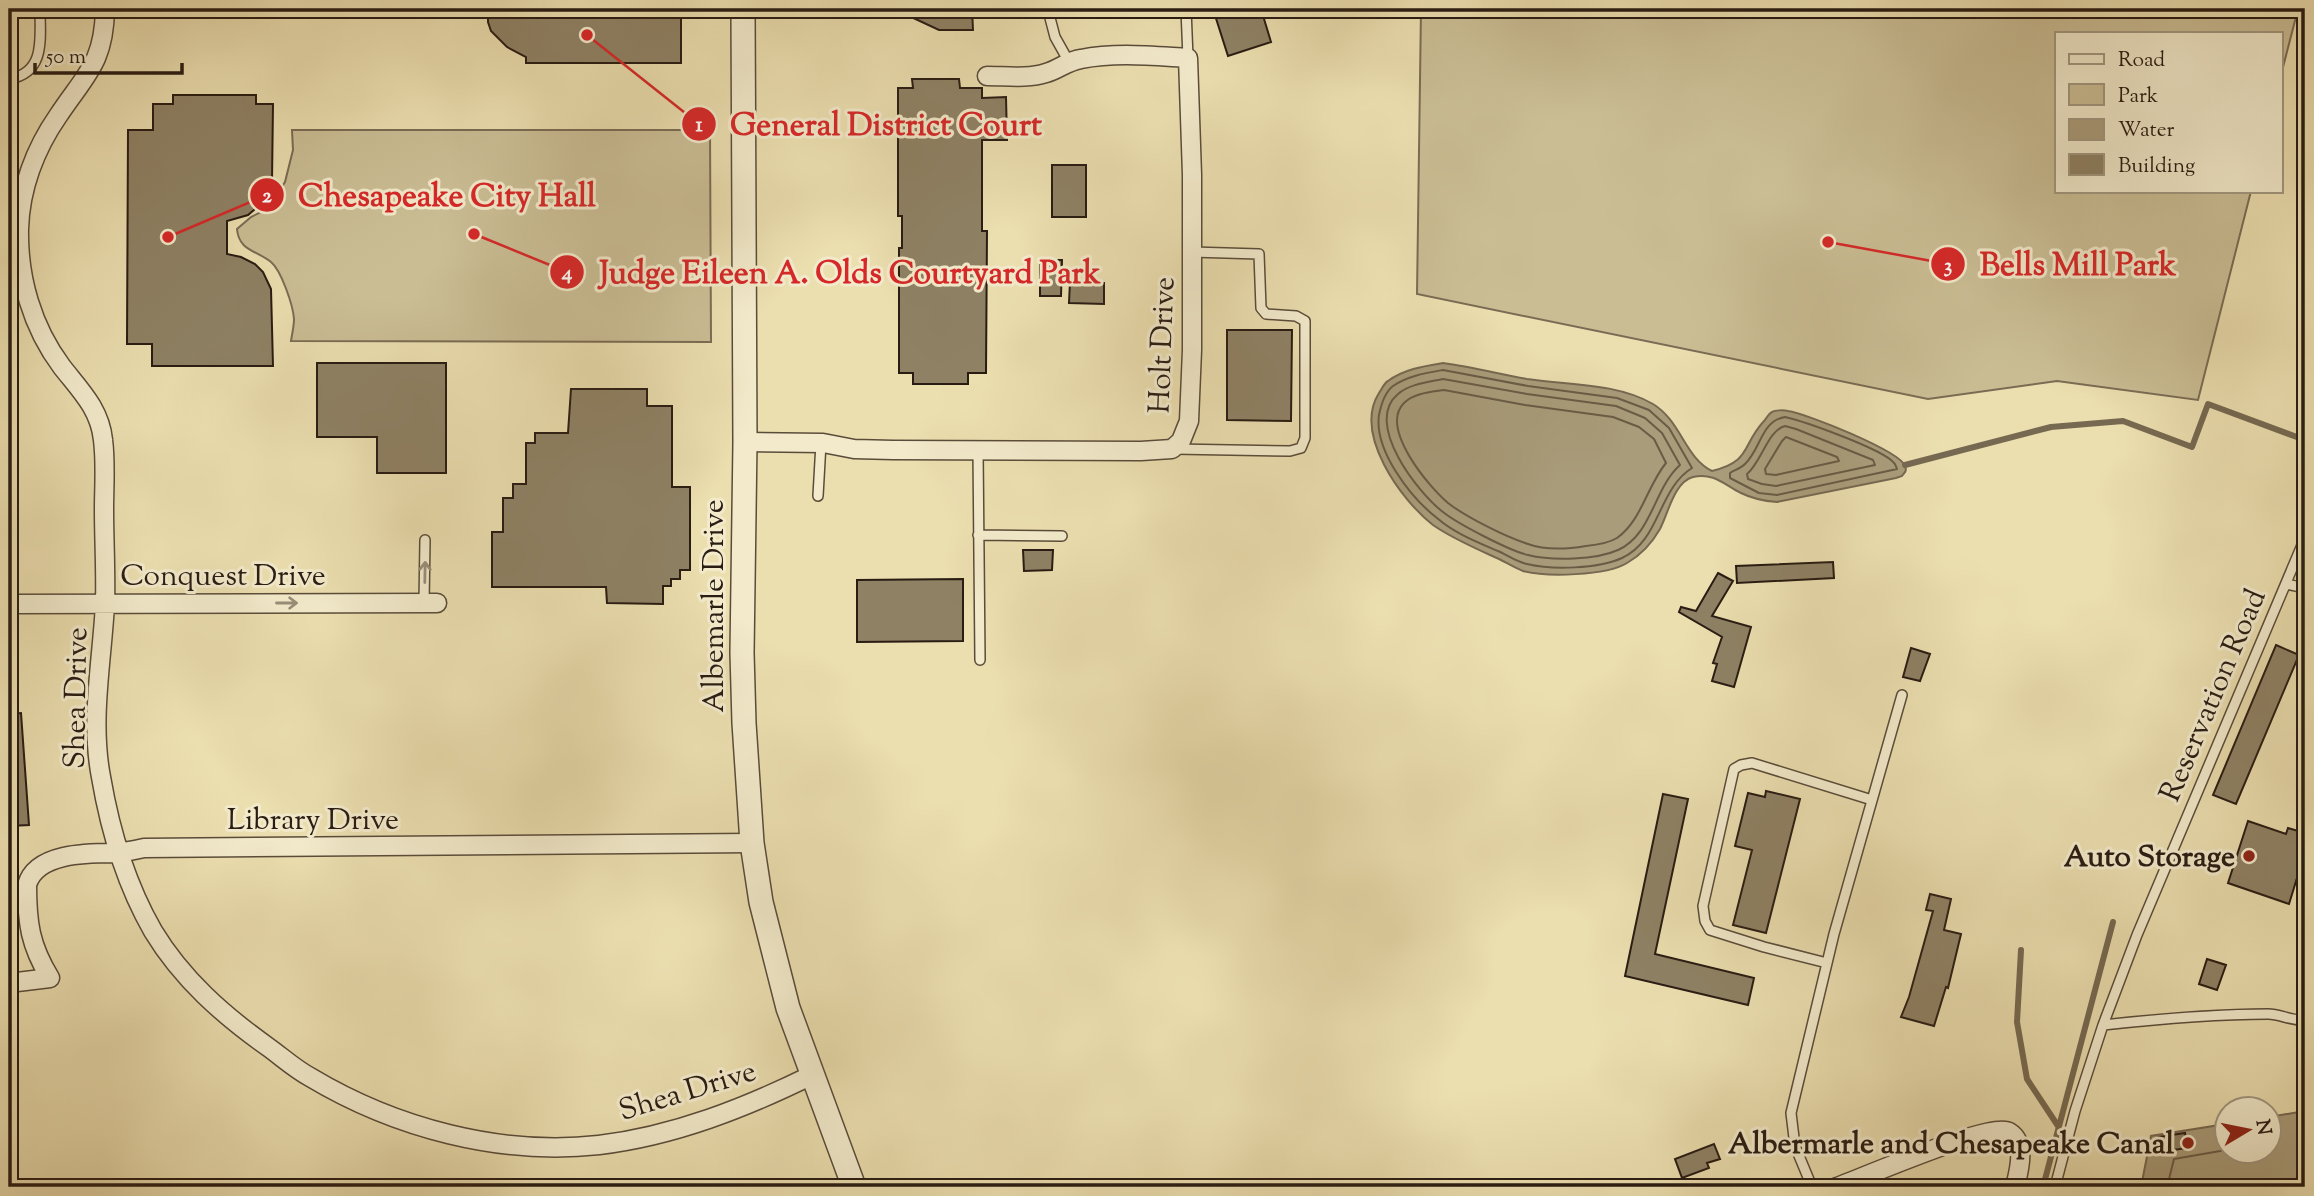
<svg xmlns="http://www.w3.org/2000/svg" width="2314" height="1196" font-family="'Sorts Mill Goudy',serif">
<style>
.green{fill:#cabd94;stroke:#7a6c54;stroke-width:2}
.water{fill:#a99c7a;stroke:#766951;stroke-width:2}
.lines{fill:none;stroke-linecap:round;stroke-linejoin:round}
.shore{stroke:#695c46;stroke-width:2}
.stream{stroke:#766951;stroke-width:6}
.building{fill:#8e8164;stroke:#291c13;stroke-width:2}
.service-casing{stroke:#5a4c3a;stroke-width:12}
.minor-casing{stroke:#5a4c3a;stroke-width:21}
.tertiary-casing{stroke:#5a4c3a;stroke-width:26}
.service{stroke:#f2eacb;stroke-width:9}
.minor{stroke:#f2eacb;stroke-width:18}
.tertiary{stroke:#f2eacb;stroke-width:23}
.oneway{stroke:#988d78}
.poi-dot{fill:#8f2418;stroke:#f2eacb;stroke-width:2.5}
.labels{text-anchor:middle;stroke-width:6;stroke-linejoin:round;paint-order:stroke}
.street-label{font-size:30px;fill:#291c13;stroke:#f2eacb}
.poi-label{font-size:30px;font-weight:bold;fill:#291c13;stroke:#f2eacb;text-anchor:end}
.leader{fill:none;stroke:#d62828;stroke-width:2.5}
.callout-dot{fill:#d62828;stroke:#f2eacb;stroke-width:2.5}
.mark-label{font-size:21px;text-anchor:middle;font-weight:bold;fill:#fff}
.callout-label{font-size:32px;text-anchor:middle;font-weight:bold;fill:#d62828;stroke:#f2eacb;stroke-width:6;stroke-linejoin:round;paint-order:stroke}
</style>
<rect width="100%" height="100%" fill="#ebdeaf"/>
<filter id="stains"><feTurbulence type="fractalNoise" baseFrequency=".00286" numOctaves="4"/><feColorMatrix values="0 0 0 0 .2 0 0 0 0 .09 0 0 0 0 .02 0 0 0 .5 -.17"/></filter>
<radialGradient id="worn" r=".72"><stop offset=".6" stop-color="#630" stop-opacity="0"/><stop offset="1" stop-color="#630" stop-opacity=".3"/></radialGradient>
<path class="green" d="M1421,9H2298L2281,75V33H2057V191H2251L2198,400L2057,381L1928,399L1417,294Z
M292,130H710L711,342L291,341C292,334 294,326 294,319C293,305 281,270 271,262C256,250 239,251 237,229L251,217L267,209L285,182L293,150Z"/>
<path class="water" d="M1443,363C1472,367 1499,374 1527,379C1568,385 1617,383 1653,404C1681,421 1685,458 1712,471C1752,461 1741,446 1764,421C1767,418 1768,414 1772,412C1775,410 1784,410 1788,411C1805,413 1900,451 1905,466C1907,471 1905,472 1902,476L1896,478L1777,502C1764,501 1753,499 1741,493C1725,485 1713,472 1693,477C1674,482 1668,514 1660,529C1652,543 1641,555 1627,563C1606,576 1546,577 1523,571C1515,568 1507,563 1499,559C1477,549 1453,539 1433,525C1401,500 1353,434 1379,393C1382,389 1384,383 1388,381C1404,369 1425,366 1443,363Z
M2305,1111V1187H2141L2151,1136L2226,1124V1150H2268L2269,1117Z"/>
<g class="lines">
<path class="shore" d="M1443,370L1528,386L1617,398L1649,410L1669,428L1692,468C1658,489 1660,541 1622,558C1598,569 1552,570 1527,564C1517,562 1507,555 1498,551C1477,542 1454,533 1437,518C1410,497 1374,450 1379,415C1381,405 1384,393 1393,386C1407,376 1426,373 1443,370Z
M1443,379L1527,394L1616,406L1645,418L1662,433L1680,465C1654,488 1652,535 1618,550C1596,560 1552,561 1528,555C1510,551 1458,524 1443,512C1418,493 1363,423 1398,394C1409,384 1429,382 1443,379Z
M1444,390L1525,405L1613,417L1639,427L1654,439L1666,463C1647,486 1642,520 1617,538C1609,543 1596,545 1586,546C1568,549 1547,551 1528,544C1506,537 1466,517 1448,503C1429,487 1379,428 1404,403C1414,393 1431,392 1444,390Z
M1785,417C1807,422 1875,447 1891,460C1896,464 1895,464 1897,469L1777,495L1759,493L1730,478V473C1735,470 1741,468 1745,464C1761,449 1761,421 1785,417Z
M1785,426L1796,429L1873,460L1875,465L1776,486L1762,484L1748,479L1747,474C1761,463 1768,430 1785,426Z
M1786,437L1837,457L1839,461L1776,475L1766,474L1765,469L1782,441Z
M2167,1187L2174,1159L2226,1150"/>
<path class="stream" d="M1905,465L2051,427L2123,421L2192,447L2208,404L2305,440
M2021,950L2017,1022L2027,1079L2058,1126
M2043,1187L2113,922"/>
</g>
<path class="building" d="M488,9H681V63H526V57L507,47L491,31L488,22Z
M894,9H972L973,30H939Z
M1213,9H1261L1271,42L1228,56Z
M912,79H959L960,88H982V98L1006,97L1007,140H982V231H987L986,373H968V384H913V373H899V248H902V216H898V88H913Z
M173,95H256V104H273L272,181L270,191L261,204L248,215L227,221V254L241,257L255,264L263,272L271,289L273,366H152V344H127L128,130H153V104H173Z
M1052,165H1086V217H1052Z
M1040,260H1062L1061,296H1040Z
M1070,282L1104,283V304L1069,303Z
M1227,330H1292L1291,421L1227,420Z
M317,363H446V473H377V437H317Z
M571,389H647V406H672V487H690V570H680V579H671V586H663V604L607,603L606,587H492V532H503V498H513V484H526V443H535V433H568Z
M1023,550H1053L1052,570L1024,571Z
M1833,562L1834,578L1737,583L1736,566Z
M1718,573L1733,581L1712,616L1751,627L1734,687L1712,681L1717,664L1713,663L1722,637L1679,612L1681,607L1696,611Z
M963,579V641L857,642V580Z
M2276,645L2299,655L2236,804L2213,795Z
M1911,648L1930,654L1920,681L1903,677Z
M21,713L29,825L9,826V714Z
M1766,791L1800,799L1766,933L1733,925L1752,850L1735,846L1748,793L1765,797Z
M1663,794L1688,799L1655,954L1754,978L1748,1005L1625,976Z
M2248,821L2286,834L2288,828L2305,833V852L2289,904L2228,883Z
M1930,894L1951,899L1944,930L1961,934L1948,988L1946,987L1934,1026L1901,1017L1909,997L1933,911L1926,910Z
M2207,959L2226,965L2217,990L2199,984Z
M2185,1133L2187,1148L2160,1152L2158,1137Z
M1714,1144L1720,1159L1707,1163L1709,1168L1682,1178L1675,1159Z"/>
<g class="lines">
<defs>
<path id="service" d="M1186,9L1188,58
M1049,14L1055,37L1069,62
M9,79C46,73 40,38 40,9
M1174,449L1290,451L1301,448L1305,438V321L1296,316L1266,314L1261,308L1259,254L1192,252
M978,451L980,660
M818,496L821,443
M978,535L1062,536
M2286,584L2305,588
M424,603L425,540
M1827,963L1764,947L1710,930L1705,921L1703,906L1734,769L1741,765L1752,763L1872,800
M2103,1025C2158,1019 2213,1014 2268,1014C2281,1014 2290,1021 2305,1020
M1812,1187L1795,1146L1791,1113L1834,934L1902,695
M2055,1187L2075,1111L2103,1025L2137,935L2305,538"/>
<path id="minor" d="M105,9C104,63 86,74 58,116C35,149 20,189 19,229C18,278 32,327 62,367C80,390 100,409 103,440C106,463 104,487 104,509C104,541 106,573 105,604C102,661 90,720 101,777C110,830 126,884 153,931C182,979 223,1015 268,1047C282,1057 295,1069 310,1077C395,1128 500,1156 599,1145C674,1136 745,1108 812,1075
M745,442L823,443L854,449L893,450L1141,451L1172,449L1181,441L1189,421L1192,350V175L1188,58C1153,56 1116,52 1081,59C1067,61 1058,70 1046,73C1028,79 1006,76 987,76
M9,604L437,603
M9,983L50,978C30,945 27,923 27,885C36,852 90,853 116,853C125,852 135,850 144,848L752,843
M1837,1187C1862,1178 1993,1121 2009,1132C2027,1143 2019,1171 2015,1187"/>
<path id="tertiary" d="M743,9L745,442L742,653L744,723L752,843L761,902L788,1008L854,1187"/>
</defs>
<use href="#service" class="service-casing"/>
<use href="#minor" class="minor-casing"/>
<use href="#tertiary" class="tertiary-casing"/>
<use href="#service" class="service"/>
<use href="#minor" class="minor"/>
<use href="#tertiary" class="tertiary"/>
</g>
<defs><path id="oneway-shaft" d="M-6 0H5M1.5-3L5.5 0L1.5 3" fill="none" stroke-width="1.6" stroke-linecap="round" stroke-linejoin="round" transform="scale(1.75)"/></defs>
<g class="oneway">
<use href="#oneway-shaft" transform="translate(425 572) rotate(-89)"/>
<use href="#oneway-shaft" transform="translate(287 603)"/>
</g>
<g class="poi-dot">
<circle cx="2249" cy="856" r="7"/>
<circle cx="2188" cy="1143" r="7"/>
</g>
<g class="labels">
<g class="street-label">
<text transform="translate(1161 345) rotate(-88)" y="10">Holt Drive</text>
<text x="223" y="585">Conquest Drive</text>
<text transform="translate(713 606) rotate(-90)" y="10">Albemarle Drive</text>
<text transform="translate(2212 695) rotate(-67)" y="10">Reservation Road</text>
<text transform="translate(75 698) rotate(-89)" y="10">Shea Drive</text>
<text x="313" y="829">Library Drive</text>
<text transform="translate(687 1090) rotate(-17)" y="10">Shea Drive</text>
</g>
<g class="poi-label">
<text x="2235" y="866">Auto Storage</text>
<text x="2174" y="1153">Albermarle and Chesapeake Canal</text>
</g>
</g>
<path class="leader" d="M587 35L699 124M168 237L267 195M1828 242L1948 264M474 234L567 272"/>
<g class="callout-dot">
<circle cx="587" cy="35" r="7"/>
<circle cx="168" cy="237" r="7"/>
<circle cx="1828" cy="242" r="7"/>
<circle cx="474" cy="234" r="7"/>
<circle cx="699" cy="124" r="18"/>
<circle cx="267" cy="195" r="18"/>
<circle cx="1948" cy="264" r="18"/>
<circle cx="567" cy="272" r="18"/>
</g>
<g class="mark-label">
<text x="699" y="131">1</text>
<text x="267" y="202">2</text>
<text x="1948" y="272">3</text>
<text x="567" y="279">4</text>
</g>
<g class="callout-label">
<text x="886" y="135">General District Court</text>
<text x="447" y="206">Chesapeake City Hall</text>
<text x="2078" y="275">Bells Mill Park</text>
<text x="850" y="283">Judge Eileen A. Olds Courtyard Park</text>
</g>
<rect width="2314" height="1196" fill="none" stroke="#ebdeaf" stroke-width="35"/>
<rect x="10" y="10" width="2293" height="1175" fill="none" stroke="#291c13" stroke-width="3.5"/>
<rect x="18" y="18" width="2279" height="1161" fill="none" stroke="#291c13" stroke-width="2"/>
<rect x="2055" y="32" width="228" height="161" fill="#f2eacb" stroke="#a29881" stroke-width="2"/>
<rect x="2069" y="54" width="35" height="10" fill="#f2eacb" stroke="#a29881" stroke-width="2"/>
<text x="2118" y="66" font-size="21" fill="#291c13">Road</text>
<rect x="2069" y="84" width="35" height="21" fill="#cabd94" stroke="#a29881" stroke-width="2"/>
<text x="2118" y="102" font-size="21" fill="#291c13">Park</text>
<rect x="2069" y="119" width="35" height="21" fill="#a99c7a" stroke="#a29881" stroke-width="2"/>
<text x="2118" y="136" font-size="21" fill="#291c13">Water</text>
<rect x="2069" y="154" width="35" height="21" fill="#8e8164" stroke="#a29881" stroke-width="2"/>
<text x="2118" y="172" font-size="21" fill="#291c13">Building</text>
<g transform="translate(2248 1130) rotate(80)"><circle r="33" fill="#f2eacb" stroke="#a29881" stroke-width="2"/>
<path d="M0-5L12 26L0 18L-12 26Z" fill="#8f2418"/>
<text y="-10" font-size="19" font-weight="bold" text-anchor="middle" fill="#291c13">N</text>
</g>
<path d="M35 63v10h147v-10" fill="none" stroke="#291c13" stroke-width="3.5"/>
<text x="46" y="63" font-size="21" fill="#291c13" stroke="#f2eacb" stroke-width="5" paint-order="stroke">50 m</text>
<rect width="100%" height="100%" filter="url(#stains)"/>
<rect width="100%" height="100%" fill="url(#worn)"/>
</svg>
